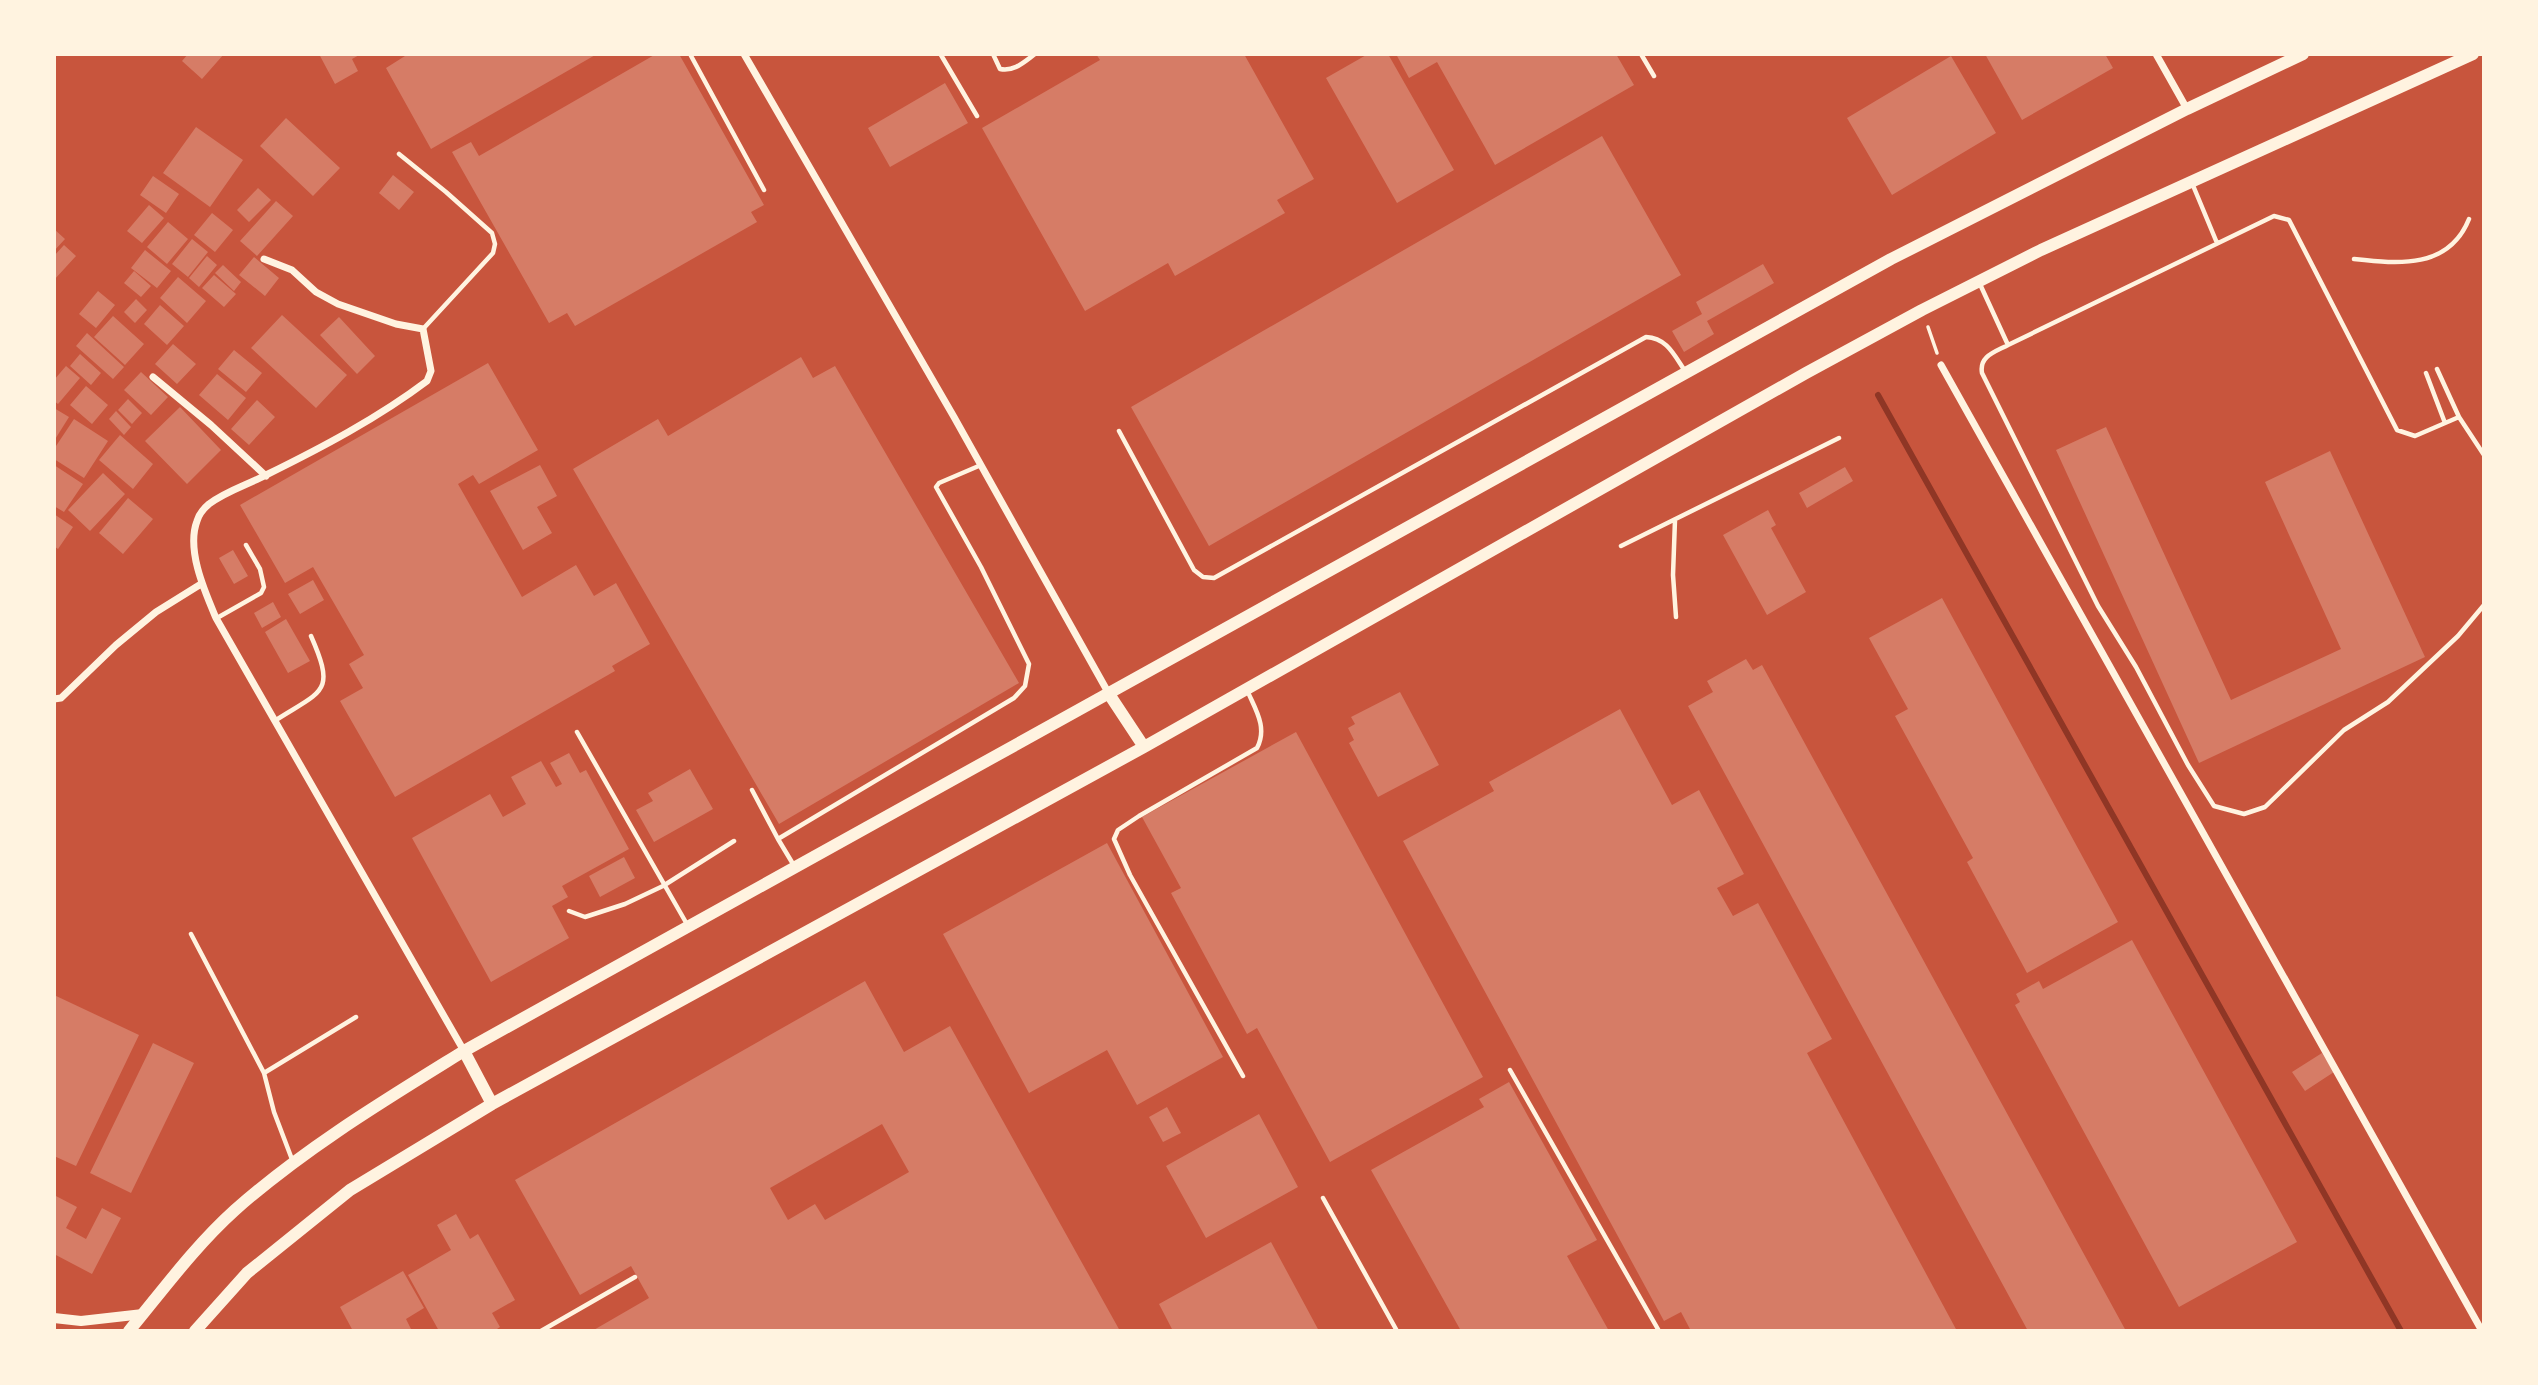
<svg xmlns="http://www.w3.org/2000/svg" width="2538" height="1385" font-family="'Exo 2',sans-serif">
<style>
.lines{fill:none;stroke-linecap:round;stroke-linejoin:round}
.stream{stroke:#8f3625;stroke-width:6}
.building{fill:#d67c66;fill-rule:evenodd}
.path{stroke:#fff3e0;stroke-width:3.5}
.service{stroke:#fff3e0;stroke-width:4.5}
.minor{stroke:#fff3e0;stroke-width:7}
.tertiary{stroke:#fff3e0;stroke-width:10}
.secondary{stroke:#fff3e0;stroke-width:12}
</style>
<rect width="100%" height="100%" fill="#c8553d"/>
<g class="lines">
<path class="stream" d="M1878,395L2401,1331"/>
</g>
<path class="building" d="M188,54H224L202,79L182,61Z
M319,54H361L352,59L358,71L335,84Z
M404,54H597L431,149L386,68L405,56Z
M656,54H679L764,205L751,212L757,222L575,326L567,313L549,323L452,152L471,142L479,156Z
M1096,54H1244L1314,179L1277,200L1285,213L1175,276L1168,263L1085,311L982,128L1100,60Z
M1368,54H1388L1454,170L1397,203L1326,78Z
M1396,54H1616L1634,85L1495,165L1437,62L1409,78Z
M1985,54H2105L2113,68L2022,120Z
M1951,56L1996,133L1892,195L1847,118Z
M945,83L968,123L890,167L868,128Z
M286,118L340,168L313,196L260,146Z
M196,127L243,160L210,207L163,173Z
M1602,136L1681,275L1209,546L1131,407Z
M393,175L414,192L399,210L379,193Z
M153,176L179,194L166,213L140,195Z
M258,188L271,200L249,222L237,210Z
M276,201L293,216L257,256L240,241Z
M149,205L164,218L142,243L127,231Z
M212,213L233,230L215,252L194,235Z
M168,222L188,239L167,264L147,247Z
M54,229L65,239L54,251Z
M192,239L208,252L188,277L172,264Z
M64,245L76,256L54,280V256Z
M145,250L171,271L157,288L131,268Z
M207,256L217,265L199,287L189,278Z
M254,257L279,278L265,296L239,275Z
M1763,264L1774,283L1707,321L1714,334L1684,352L1672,331L1702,314L1696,302Z
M223,265L241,282L234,291L215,273Z
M134,271L151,286L141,297L124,283Z
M214,275L236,294L224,307L202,288Z
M178,277L206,301L187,323L160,298Z
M98,291L115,305L96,328L79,314Z
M136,299L147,310L135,323L124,312Z
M160,305L184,326L167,345L144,324Z
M282,315L347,375L316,408L251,348Z
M113,316L144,344L125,365L94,337Z
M339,317L375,356L357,374L320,335Z
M87,333L124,367L113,379L76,346Z
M173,344L196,364L177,384L155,364Z
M234,350L262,373L246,392L218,369Z
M80,354L101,373L91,385L70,366Z
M801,357L813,378L835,366L1019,683L779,824L573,469L658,419L668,436Z
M488,363L538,450L479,484L473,475L458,484L522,597L576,565L594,596L616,583L650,644L612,666L615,671L395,797L340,701L363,688L349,664L364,655L313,567L285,583L240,505Z
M66,366L80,378L58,404L54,401V380Z
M141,372L168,397L151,415L124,390Z
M217,374L246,398L228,420L199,395Z
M86,386L108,405L92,424L70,405Z
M128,399L142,413L132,424L118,410Z
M257,400L275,417L249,445L231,429Z
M180,407L221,450L187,484L145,441Z
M54,408L69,417L54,441Z
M116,411L131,427L124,435L109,419Z
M74,419L108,441L84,478L54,459V449Z
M2106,427L2231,700L2341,649L2265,482L2330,451L2425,657L2199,763L2056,450Z
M120,435L153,464L133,489L99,460Z
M54,465L83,484L64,512L54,506Z
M540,465L557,496L537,507L552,533L523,550L490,491Z
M1845,467L1853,481L1807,508L1799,493Z
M103,473L125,494L90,531L68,510Z
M128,498L153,519L123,554L99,533Z
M1768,510L1776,525L1771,528L1806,592L1767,615L1723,535Z
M54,514L73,527L58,549L54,546Z
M233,550L248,576L234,584L219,558Z
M313,580L324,600L300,614L288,594Z
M1942,598L2118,922L2027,973L1967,862L1973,858L1895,716L1908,709L1869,638Z
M273,602L281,617L262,628L254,613Z
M286,619L310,661L288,673L265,632Z
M1746,659L1753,670L1762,665L2126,1331H2028L1688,706L1713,692L1707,681Z
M1400,692L1439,765L1378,797L1349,743L1354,740L1348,728L1355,724L1351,717Z
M1620,709L1672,805L1699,790L1744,874L1717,888L1733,916L1758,903L1832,1039L1807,1053L1957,1331H1691L1681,1312L1664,1321L1403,841L1494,791L1489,782Z
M1296,732L1483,1077L1330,1162L1257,1028L1247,1034L1171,893L1181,888L1142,817Z
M569,753L580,773L586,770L629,849L562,886L568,897L552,906L569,938L491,982L412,838L490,794L503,817L526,804L511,777L541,761L556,787L562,784L550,763Z
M690,769L713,809L654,842L636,810L653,801L648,793Z
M1107,843L1223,1057L1137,1105L1107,1050L1029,1093L943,934Z
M624,857L635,878L600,897L589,876Z
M2132,940L2297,1242L2179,1307L2015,1005L2020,1002L2016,994L2039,981L2043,989Z
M865,981L904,1052L950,1026L1120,1331H592L649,1298L631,1266L580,1295L515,1180ZM882,1124L909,1172L825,1220L815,1204L788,1220L770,1188Z
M54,995L139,1035L76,1166L54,1156Z
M153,1043L194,1063L131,1193L90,1173Z
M2322,1053L2334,1072L2305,1091L2292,1072Z
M1509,1082L1597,1240L1567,1256L1609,1331H1461L1371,1170L1484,1107L1479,1099Z
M1167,1107L1181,1133L1163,1142L1149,1117Z
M1259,1114L1298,1187L1206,1238L1166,1166Z
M54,1195L77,1207L66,1228L86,1239L102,1208L121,1218L92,1274L54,1254Z
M456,1214L470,1239L478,1234L515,1300L492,1313L500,1327L494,1331H439L408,1275L451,1250L437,1225Z
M1271,1242L1319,1331H1173L1159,1304Z
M403,1271L424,1308L406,1319L412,1331H353L340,1307Z"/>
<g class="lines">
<path class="path" d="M1928,327L1937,353"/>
<path class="service" d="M690,54L764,190
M993,54L1000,69C1014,72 1024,62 1035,54
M1641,54L1654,76
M941,55L977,116
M399,154L446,192L492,233L495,244L493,253L423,329
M2192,183L2217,243
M2354,259C2399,264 2449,269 2469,219
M1979,282L2008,345
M2437,369L2459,417
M2426,373L2445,423
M1119,431L1194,570L1203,577L1214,578L1646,337C1667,338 1674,355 1685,371
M2484,455L2459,417L2415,436L2397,430L2289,220L2274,216L2008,345C1995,352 1979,356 1982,373L2098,606L2136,667L2188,765L2214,806L2244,814L2265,807L2344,730L2388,702L2458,636L2484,605
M1675,520L1673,575L1676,617
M1621,546L1839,438
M217,618L261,593L264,587L260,569L246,545
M276,720C323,690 336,693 311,636
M577,732L688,926
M752,790L778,839
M793,864L778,839L1014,698L1025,686L1029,664L981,567L936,487L939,483L981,465
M569,911L585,917L625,904L663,886L734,841
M191,934L264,1073L274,1112L293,1162
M1510,1070L1659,1331
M264,1073L356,1017
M1243,1076L1130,875L1114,839L1118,830L1139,816L1257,748C1268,727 1255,709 1247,690
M1323,1198L1397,1331
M541,1331L635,1277"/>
<path class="minor" d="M744,54L954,417L1109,694
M2156,54L2187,109
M264,259L292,270L316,292L338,304L396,324L423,329L431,371L427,381C378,418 321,448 266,475C247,485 226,491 209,504C203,509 199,514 197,521C186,550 205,592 216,618L464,1051
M1941,365L2482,1331
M153,377L211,425L266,476
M54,699L61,698L116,645L156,612L201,584"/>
<path class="tertiary" d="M54,1318L81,1321L143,1314"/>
<path class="secondary" d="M1109,694L1144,747
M464,1051L492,1104
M129,1331C163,1290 195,1246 235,1210C305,1148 385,1100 464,1051L1891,259L2187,109L2303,54
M195,1331L247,1273L350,1190L492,1104L1144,747L1806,373L1922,310L2041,250L2473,54"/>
</g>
<rect width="2538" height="1385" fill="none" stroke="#fff3e0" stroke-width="112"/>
</svg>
